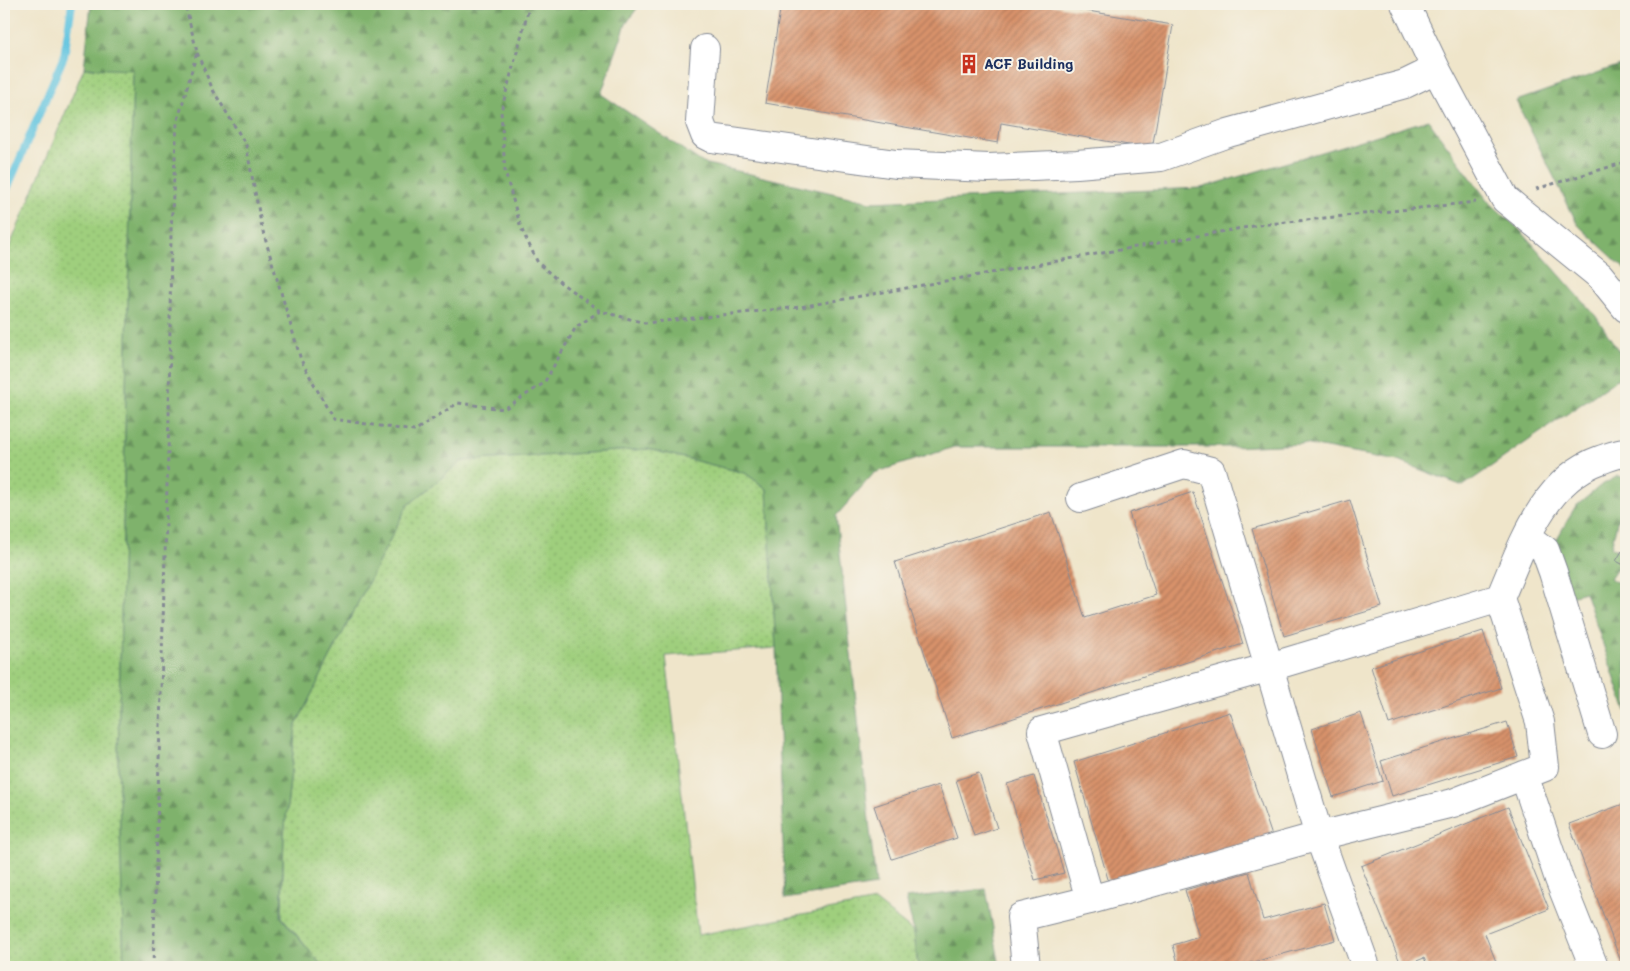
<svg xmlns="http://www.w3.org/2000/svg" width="1630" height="971" font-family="Mali,sans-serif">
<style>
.grass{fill:url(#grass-dots);stroke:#5d7f6e}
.forest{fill:url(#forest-firs);stroke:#4d7065}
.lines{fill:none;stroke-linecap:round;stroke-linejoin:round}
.stream{stroke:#62c5e0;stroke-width:8}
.building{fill:url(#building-hatch)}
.minor-casing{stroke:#858a94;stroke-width:30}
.path{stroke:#858a94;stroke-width:3;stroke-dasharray:4 4;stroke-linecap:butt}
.minor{stroke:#fff;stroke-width:28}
.labels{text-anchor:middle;stroke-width:4;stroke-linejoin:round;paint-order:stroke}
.poi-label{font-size:14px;font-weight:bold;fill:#1b2f5e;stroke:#f7f3e8;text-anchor:start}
</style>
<defs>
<pattern id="grass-dots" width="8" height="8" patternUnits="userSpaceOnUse" patternTransform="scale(1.25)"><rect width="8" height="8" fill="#9fcf7d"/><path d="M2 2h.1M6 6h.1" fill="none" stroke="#88b26e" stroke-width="1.8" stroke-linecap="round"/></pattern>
<pattern id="forest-firs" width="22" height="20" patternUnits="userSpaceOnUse" patternTransform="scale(1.25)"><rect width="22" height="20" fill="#7fb26c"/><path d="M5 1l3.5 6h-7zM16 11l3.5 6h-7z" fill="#67915c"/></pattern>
<pattern id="building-hatch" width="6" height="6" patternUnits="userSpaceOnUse" patternTransform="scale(1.25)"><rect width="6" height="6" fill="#d8926a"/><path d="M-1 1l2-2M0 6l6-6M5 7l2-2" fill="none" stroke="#ae785a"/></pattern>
</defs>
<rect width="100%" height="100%" fill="#f7f3e8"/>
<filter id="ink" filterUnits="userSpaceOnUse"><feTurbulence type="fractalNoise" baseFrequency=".02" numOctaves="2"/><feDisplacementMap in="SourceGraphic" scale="10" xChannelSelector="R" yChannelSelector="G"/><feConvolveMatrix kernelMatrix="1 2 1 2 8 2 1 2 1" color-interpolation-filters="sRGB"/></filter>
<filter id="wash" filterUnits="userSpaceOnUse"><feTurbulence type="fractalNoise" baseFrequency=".0096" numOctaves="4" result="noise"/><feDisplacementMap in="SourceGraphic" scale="20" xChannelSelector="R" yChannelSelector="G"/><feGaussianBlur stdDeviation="1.12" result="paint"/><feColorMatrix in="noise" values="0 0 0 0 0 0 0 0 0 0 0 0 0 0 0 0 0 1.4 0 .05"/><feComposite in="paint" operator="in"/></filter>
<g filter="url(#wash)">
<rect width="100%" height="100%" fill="#efe5ca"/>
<path class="grass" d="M84,68L133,69L118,759L124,967H4V260Z
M648,449L745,473L767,489L776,648L666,656L698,935L875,901L914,932L918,967H323L282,917L284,836L296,725L407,506L462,461Z"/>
<path class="forest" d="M91,4H640L626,24L601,94L703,163L871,202L1201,188L1428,120L1488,201L1521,231L1595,315L1626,362V373L1463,486L1398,461L1304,444L1229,447H954L874,473L836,516L876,885L785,899L776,648L767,489L745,473L648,449L462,461L407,506L296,725L284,836L281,917L323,967H124L118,759L133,70L84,68Z
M1626,63V270L1578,225L1516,101Z
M1618,476L1626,478V504L1618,518L1611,548L1622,551L1616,561L1621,563L1610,578L1616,582L1626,583V711L1585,592L1560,599L1545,560L1575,507L1600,486Z
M986,889L1000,967H918L914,932L906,898Z"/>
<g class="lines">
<path class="stream" d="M4,196L64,56L72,4"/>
</g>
<g id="blocks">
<path class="building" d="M781,4H1045L1173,25L1152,149L1001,123L998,143L765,103Z
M1193,492L1243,644L952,738L895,562L1051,512L1085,618L1156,595L1129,513Z
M1350,500L1382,607L1284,636L1252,529Z
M1622,551L1626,555V566L1616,561Z
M1483,631L1501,688L1389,724L1371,667Z
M1230,712L1272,836L1110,886L1074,762Z
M1361,713L1383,781L1333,797L1312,729Z
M1507,722L1518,757L1392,796L1381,761Z
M979,773L997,828L974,836L956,780Z
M1034,776L1064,873L1035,880L1007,784Z
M939,785L957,838L892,859L874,806Z
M1626,803V967H1623L1569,824Z
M1508,807L1549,909L1485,934L1497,964L1489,967H1428L1424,958L1402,967L1361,866Z
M1249,872L1263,920L1324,903L1335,940L1235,967H1179L1173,945L1199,937L1185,890Z"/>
</g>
</g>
<g filter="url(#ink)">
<use href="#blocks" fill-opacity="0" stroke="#858a94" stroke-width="1"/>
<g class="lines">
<defs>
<path id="minor" d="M1405,4L1436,69L1505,199L1600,276L1626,308
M705,49L700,122L705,135L711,138L896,164L989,168L1077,164L1161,157L1228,133L1405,84L1436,69
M1081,498L1184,464L1211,471L1319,836L1366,967
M1527,536L1545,550L1553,572L1602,734
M1524,775L1559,879L1594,967
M1090,900L1319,836L1453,803L1545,767L1540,722L1500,598
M1026,967L1021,917L1090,900L1042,731L1270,667L1500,598C1522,547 1543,480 1600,460C1609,457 1617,453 1626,453"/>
</defs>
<use href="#minor" class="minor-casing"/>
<path class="path" d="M530,4L501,111L505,172L521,228L538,263L561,283L600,311L645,323L800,307L1259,225L1476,202
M197,53L213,90L246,145L262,228L301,360L333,419L414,431L458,403L504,409L544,383L576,327L600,311
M1536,189L1626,162
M153,967L169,417L171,230L177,123L197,52L185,4"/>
<use href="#minor" class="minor"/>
</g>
</g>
<defs>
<symbol id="building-bare" viewBox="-9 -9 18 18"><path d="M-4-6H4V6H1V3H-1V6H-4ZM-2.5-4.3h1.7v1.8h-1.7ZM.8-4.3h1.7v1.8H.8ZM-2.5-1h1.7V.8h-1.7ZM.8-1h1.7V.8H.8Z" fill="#c8321e" stroke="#f7f3e8" stroke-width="2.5" paint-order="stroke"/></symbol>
</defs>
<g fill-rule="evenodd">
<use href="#building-bare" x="955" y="50" width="28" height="28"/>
</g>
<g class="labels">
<g class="poi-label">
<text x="984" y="69">ACF Building</text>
</g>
</g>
<rect width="1630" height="971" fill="none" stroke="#f7f3e8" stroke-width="20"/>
</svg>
